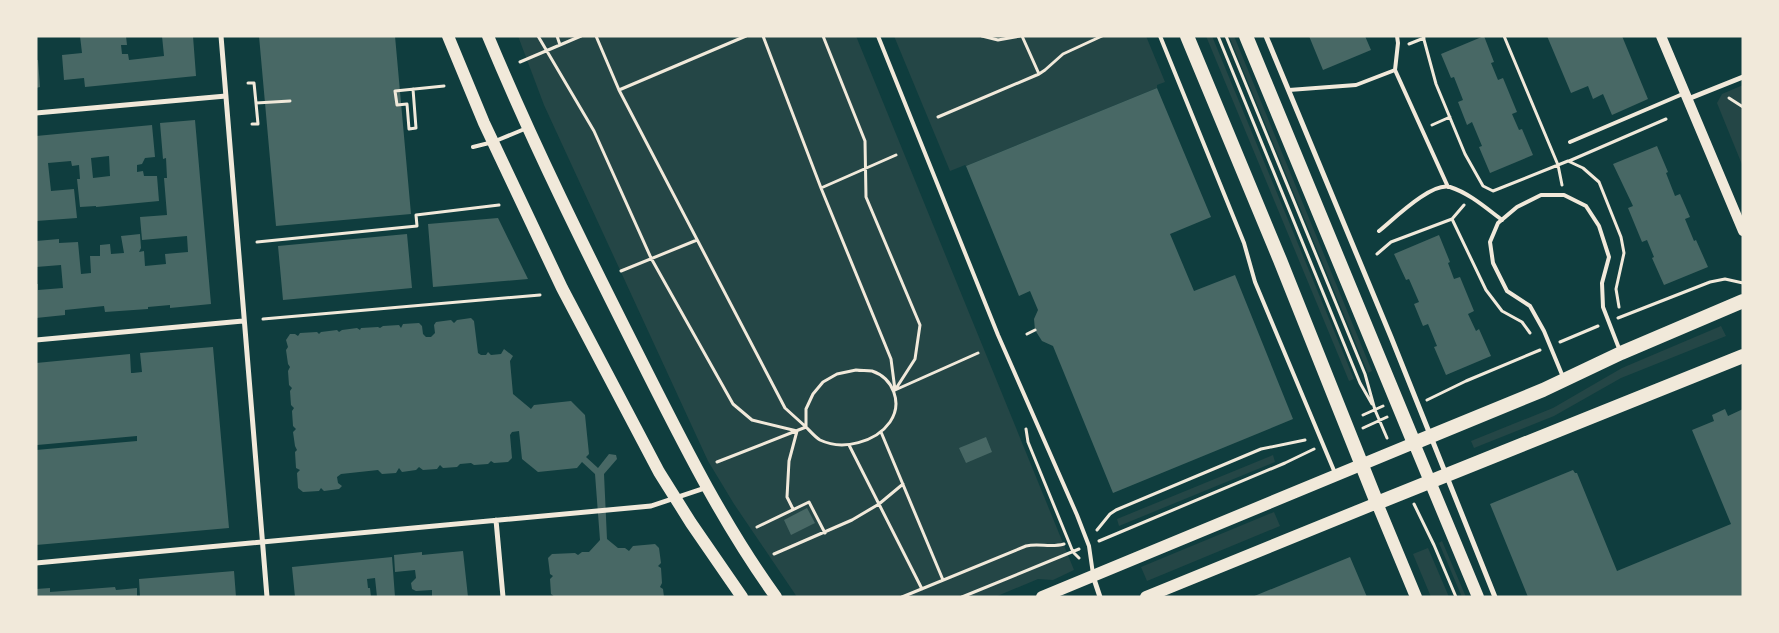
<svg xmlns="http://www.w3.org/2000/svg" width="1779" height="633" font-family="Signika,sans-serif">
<style>
.green{fill:#244646}
.building{fill:#486865;fill-rule:evenodd}
.lines{fill:none;stroke-linecap:round;stroke-linejoin:round}
.path{stroke:#f1e9da;stroke-width:3}
.service{stroke:#f1e9da;stroke-width:4}
.minor{stroke:#f1e9da;stroke-width:5}
.secondary{stroke:#f1e9da;stroke-width:10}
.primary{stroke:#f1e9da;stroke-width:12}
.trunk{stroke:#f1e9da;stroke-width:14}
</style>
<rect width="100%" height="100%" fill="#0f3d3e"/>
<path class="green" d="M518,36H856L1074,570L1053,580L1038,579L995,597H797L734,504L708,461L544,105Z
M894,36H1146L1165,82L1157,85V88L966,166L965,165L950,171Z
M1206,36H1212L1354,379L1349,381Z
M1229,36H1234L1372,371L1368,373Z
M1743,85V167L1717,103L1722,94Z
M1721,326L1726,336L1621,378L1554,416L1474,448L1471,441L1553,408L1622,368Z
M1273,455L1275,462L1119,526L1117,519Z
M1274,512L1280,526L1147,581L1141,567Z
M1442,541L1466,597H1462L1439,543Z
M1428,548L1449,597H1431L1413,554Z"/>
<path class="building" d="M80,36H126L127,45H121L122,54H128L129,60L164,56L162,36H193L196,76L85,87L84,78L64,80L62,55L82,53Z
M259,36H395L411,214L276,226Z
M1309,36H1365L1371,50L1323,70Z
M1484,36L1494,62L1491,63L1498,80L1503,78L1517,112L1512,114L1519,130L1522,129L1533,155L1490,173L1479,147L1482,146L1472,122L1467,125L1458,102L1463,100L1454,77L1451,78L1441,54Z
M1547,36H1622L1648,99L1612,115L1603,94L1593,99L1588,86L1571,93Z
M36,60H38L40,87L36,88Z
M1157,88L1211,217L1170,234L1194,291L1235,275L1293,419L1113,493L1053,346L1042,341L1035,330L1034,319L1038,310L1030,291L1019,296L966,166Z
M195,120L211,304L170,308V305L148,307V309L105,312L104,306L65,310V315L36,318V284H38V290L63,288L61,265L36,267V241L59,239V243L78,242L81,274L91,273L90,256H100V245L110,244L111,254L124,253L121,236L140,234L141,248L139,252L144,251L145,266L166,264L165,254L188,252L187,236L142,240L140,217L167,215L164,178H167L166,158L163,159L160,123Z
M152,125L155,157L145,158L142,164L137,165V172L143,171L144,176H157L159,201L96,207V206L80,207L77,179H80L79,165L72,166L71,161L48,163L51,191L74,189L77,218L36,221V136ZM109,156L110,176L93,178L91,158Z
M1657,146L1668,172L1666,173L1675,196L1680,194L1690,217L1685,219L1694,241L1696,240L1708,267L1664,285L1652,258L1654,257L1647,240L1642,242L1628,208L1633,206L1613,164Z
M498,218L528,279L433,287L428,224Z
M407,234L412,288L283,300L278,246Z
M1439,235L1450,262L1448,263L1454,279L1460,277L1474,311L1468,314L1476,331L1479,329L1491,356L1446,375L1434,347L1437,346L1428,324L1423,326L1414,304L1419,302L1409,279L1406,280L1394,254Z
M471,318L474,321L478,353L481,355H486L488,352L491,355L501,354L504,349L513,356L510,361L513,394L531,409L534,405L571,401L585,415L589,454L586,457L598,468L609,454L616,455L617,459L604,474L607,539L618,548H625L629,551L633,546L655,544L659,548L661,563L658,566L661,568L662,583L660,587L663,589L664,597H555L551,594L550,579L553,576L550,574L548,558L552,554L575,553L578,555L582,552H589L600,540L595,474L582,462L577,468L538,472L522,459L519,431L512,432L510,435L512,458L508,462L494,463L491,461L488,464L474,465L471,463L460,464L457,467L443,468L440,465L437,469L423,470L419,467L416,470L402,472L399,468L396,473L382,474L378,470L341,474L337,477L338,483L342,486L339,489L324,491L321,488L319,491L303,492L298,488L297,473L300,470L296,468L295,452L297,450L295,446L293,432L296,429L293,426L292,411L294,408L291,405L290,391L292,388L289,385L288,371L290,367L288,364L286,350L288,347L286,340L290,334H295L298,336L300,333L317,332L319,334L321,332L337,330L339,332L342,330L357,328L360,330L361,328L378,327L380,328L383,326L399,325L401,328L403,324L419,323L422,326L423,334L426,337H431L435,333L434,325L436,322L451,320L454,323L457,320Z
M213,347L229,528L36,545V450L137,441V436L37,445L36,363L130,354L131,373H133L142,372L140,353Z
M1725,409L1728,416L1743,409V597H1528L1490,504L1573,470L1575,473H1577L1617,571L1731,524L1692,430L1714,421L1712,415Z
M986,437L992,452L966,463L959,448Z
M807,508L815,523L791,535L784,520Z
M463,551L468,597H432V590L416,591L412,589L411,583L416,578L415,570L395,572L394,555L422,552V555Z
M392,557L395,597H377L375,578L367,579L368,588H370L371,597H295L292,567Z
M1350,557L1367,597H1252Z
M234,571L236,597H140L139,579Z
M115,587L116,590L137,588V597H36V589L50,588V592Z"/>
<g class="lines">
<path class="path" d="M538,36L594,131L651,258L733,404L752,420L797,431L789,461L787,497L793,509
M557,36L560,45
M596,36L619,90L746,36
M763,36L821,188L891,359L895,390L978,353
M823,36L865,141L866,197L920,325L915,359L895,390
M982,36L998,40L1020,36
M1022,36L1039,74
M1218,36L1360,383L1372,404
M1226,36L1365,374L1375,410L1387,438
M1423,36L1436,84L1465,154L1483,186L1493,191L1568,161L1583,168L1599,182L1621,237L1624,253L1616,289L1619,307
M1504,36L1558,165L1562,185
M1409,44L1424,38
M520,62L581,36
M248,83H254L256,103
M413,89L416,128L409,129L407,104L397,105L395,91L444,86
M619,90L785,408L806,427L717,462
M1729,98L1743,107
M938,117L1039,74L1045,70L1063,54L1102,36
M252,124H258L256,103L290,101
M1432,125L1450,117
M1569,161L1666,119
M821,188L896,155
M1452,219L1486,290L1502,311L1522,322L1530,333
M257,242L417,226L416,215L499,205
M1377,254L1391,242L1452,219L1464,205
M621,271L697,240
M1618,318L1710,282L1725,279L1743,283
M263,319L540,295
M1027,334L1035,330
M1560,342L1598,326
M856,370C861,371 867,370 872,371C893,378 903,403 890,422C876,442 843,451 820,440C815,437 810,431 806,427V409L813,394L823,382L837,374Z
M1427,400L1466,381L1540,350
M1363,415L1383,406
M1363,428L1387,417
M1026,429L1028,442L1073,552L1079,558
M881,432L943,580
M849,445L922,589
M1414,504L1434,545L1456,597
M757,527L809,502L825,533
M1097,530L1110,514L1116,510L1261,449L1305,440
M1099,541L1285,463L1314,449
M774,554L852,520L879,504L903,484
M902,597L1026,546C1039,543 1051,548 1064,544
M962,597L1079,549"/>
<path class="service" d="M878,36L998,335L1077,515L1089,546L1093,574
M1160,36L1244,243L1255,282L1335,473
M1397,36L1398,43L1395,70L1448,187
M1289,90L1356,85L1395,70
M1570,142L1685,93
M473,147L493,142L527,128
M1379,231C1394,219 1431,182 1450,187C1469,193 1486,208 1502,220
M1563,377L1544,331L1530,306L1507,291L1493,263L1490,242L1498,223L1517,207L1541,195H1564L1586,206L1599,226L1609,257L1602,283L1603,307L1620,351"/>
<path class="minor" d="M221,36L267,597
M1266,36L1391,337L1495,597
M1688,99L1743,77
M36,113L226,96
M36,340L243,321
M496,520L503,597
M36,563L651,506L708,487
M1093,576L1100,597"/>
<path class="secondary" d="M1661,36L1743,231"/>
<path class="primary" d="M448,36L484,123L562,288L659,472L691,523L742,597
M488,36C533,144 585,249 638,354C680,437 721,521 776,597
M1042,597L1414,443L1478,597
M1146,597L1377,503L1416,597"/>
<path class="trunk" d="M1187,36L1280,260L1377,503L1743,356
M1246,36L1414,443L1543,390L1621,353L1743,301"/>
</g>
<rect width="1779" height="633" fill="none" stroke="#f1e9da" stroke-width="75"/>
</svg>
